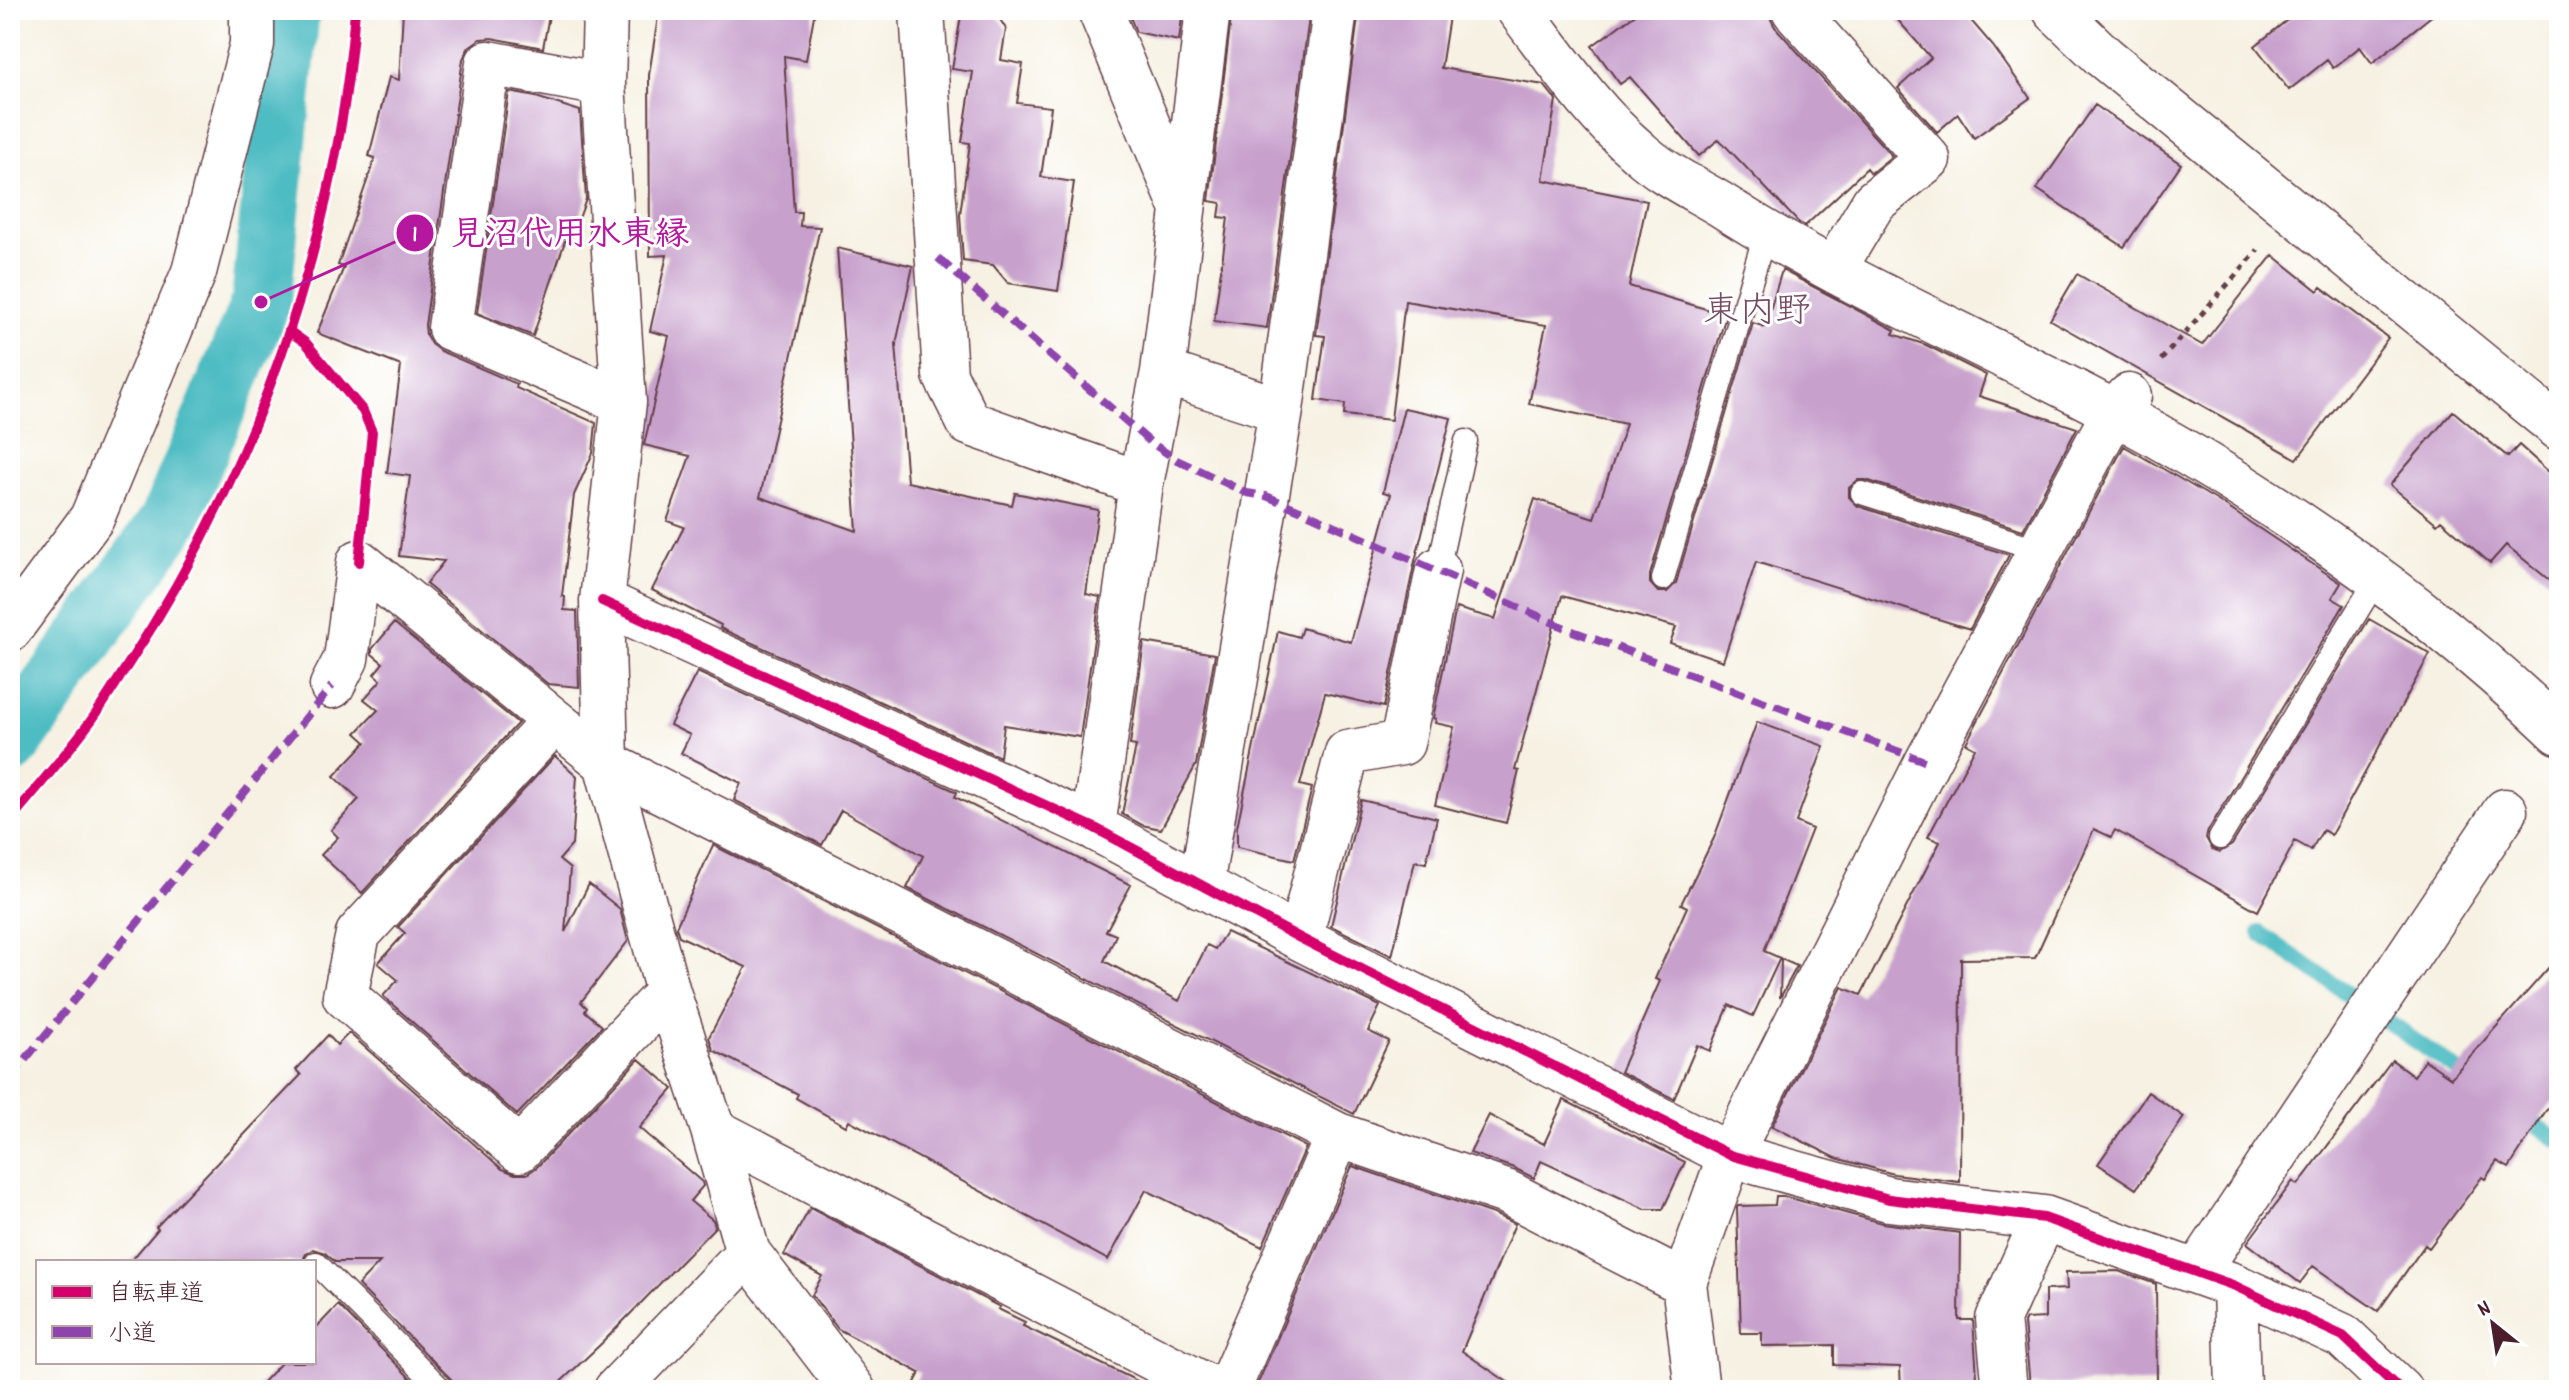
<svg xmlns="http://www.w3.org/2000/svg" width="2569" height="1400" font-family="Dekko,'Klee One',sans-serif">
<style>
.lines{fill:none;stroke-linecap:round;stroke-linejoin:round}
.stream{stroke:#4dbcc3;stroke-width:16}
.canal{stroke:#4dbcc3;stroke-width:60}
.building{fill:#c7a0cc}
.service-casing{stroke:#643e46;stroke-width:25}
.minor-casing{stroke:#643e46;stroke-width:47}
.tertiary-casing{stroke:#643e46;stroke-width:47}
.path{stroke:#643e46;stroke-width:5;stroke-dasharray:6 6;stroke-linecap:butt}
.service{stroke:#fff;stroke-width:22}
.minor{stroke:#fff;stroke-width:44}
.tertiary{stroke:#fff;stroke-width:44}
.quiet{stroke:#8e44ad;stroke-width:8;stroke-dasharray:16 8;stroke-linecap:butt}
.cycleway-casing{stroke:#fff;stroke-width:15}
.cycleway{stroke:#d6006c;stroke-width:10}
.labels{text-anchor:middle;stroke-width:6;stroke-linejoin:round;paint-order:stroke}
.quarter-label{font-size:36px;fill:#764c63;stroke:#fff}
.leader{fill:none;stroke:#b5179e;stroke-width:3}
.callout-dot{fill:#b5179e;stroke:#fff;stroke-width:3}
.mark-label{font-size:24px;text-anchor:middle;font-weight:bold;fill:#fff}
.callout-label{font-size:34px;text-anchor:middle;font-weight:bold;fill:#b5179e;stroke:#fff;stroke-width:6;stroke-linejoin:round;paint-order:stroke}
</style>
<rect width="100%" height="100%" fill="#fff"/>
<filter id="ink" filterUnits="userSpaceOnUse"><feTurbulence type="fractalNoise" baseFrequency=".0125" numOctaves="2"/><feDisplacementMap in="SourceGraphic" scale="16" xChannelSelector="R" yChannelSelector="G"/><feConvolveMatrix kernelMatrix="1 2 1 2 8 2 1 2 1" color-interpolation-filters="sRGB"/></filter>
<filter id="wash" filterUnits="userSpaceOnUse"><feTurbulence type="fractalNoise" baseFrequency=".006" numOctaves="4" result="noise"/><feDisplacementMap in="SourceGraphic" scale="32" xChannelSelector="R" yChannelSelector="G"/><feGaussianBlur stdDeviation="1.8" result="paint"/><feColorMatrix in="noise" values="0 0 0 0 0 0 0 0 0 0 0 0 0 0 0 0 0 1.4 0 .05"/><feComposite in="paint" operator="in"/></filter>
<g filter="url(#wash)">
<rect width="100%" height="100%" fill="#f6f1e2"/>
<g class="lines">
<path class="stream" d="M2260,933L2476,1083
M2521,1114L2559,1141"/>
<path class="canal" d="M10,745L169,521L261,302L290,10"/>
</g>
<g id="blocks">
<path class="building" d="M403,10H550L543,48L492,38L480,39L469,47L463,59L425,325L426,335L431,344L440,351L517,384L516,388L596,423L593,453L574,495L562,596L565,597L564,610L577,611L579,687L548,684L426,584L444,561L399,556L410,476L387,473L401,366L317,333L344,267L338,265L375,158L369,156L389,77L399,80Z
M659,10H815L806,60L784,56L794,212H801L800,226L820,227L760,497L857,531L837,248L913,266L896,344L907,482L1012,505L1015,493L1098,510L1086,594L1100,597L1080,737L1004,725L1000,757L720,628L721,625L652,590L684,527L667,521L690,456L644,445L669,336L650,331L667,255L650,256L649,75Z
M962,10H994L1006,29L1001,60L1023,64L1017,103L1051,107L1041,177L1074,182L1058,291L1008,283L993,265L963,261L960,214L970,143L962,142L973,72L952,69Z
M1132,10H1183L1179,41L1136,32L1131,19Z
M1232,10H1310L1267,328L1214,321L1228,218L1219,217L1221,203L1209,201Z
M1359,10H1450L1441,68L1544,85L1556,100L1543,180L1647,201L1629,286L1726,315L1650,575V583L1658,592H1667L1676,583L1753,323L1765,327L1782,270L1895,330L1893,334L1926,345L1986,375L1979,396L2077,428L2023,530L1866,480H1858L1849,488V497L1858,506L2009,555L1970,629L1756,562L1723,661L1670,643L1676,627L1562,596L1515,770L1519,771L1506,823L1435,805L1454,727L1435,723L1436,719L1433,718L1456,608L1495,619L1535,499L1594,518L1626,424L1529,404L1546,325L1405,301L1391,420L1344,415L1345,404L1316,400L1325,336L1316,335Z
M1641,10H1766L1775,27L1892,156L1871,173L1867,168L1805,226L1798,222L1719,139L1699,156L1630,77L1620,84L1592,46Z
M1889,10H1962L1993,46L2030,98L1974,138L1958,114L1937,132L1898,88L1931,58Z
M2287,10H2439L2372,63L2360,47L2333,68L2327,60L2289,90L2255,46L2292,16Z
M509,92L536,97L580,111L586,199L570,243L565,241L533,336L477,313Z
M2095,105L2181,164L2124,247L2037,189Z
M2273,255L2318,291L2321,287L2388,338L2297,459L2050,320L2077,274L2202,345Z
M1404,408L1451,418L1414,565L1384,707L1325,693L1300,785L1312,788L1294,860L1237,847V827L1278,631L1299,637L1302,628L1351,642L1391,494L1383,492Z
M2453,411L2508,457L2519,445L2559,481V588L2506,545L2490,563L2441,520L2437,524L2390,485Z
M2124,446L2218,501L2341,583L2332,598L2344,605L2208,831L2206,838L2212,849L2220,852L2232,845L2369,619L2430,654L2331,835L2323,830L2311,850L2295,841L2258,911L2115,830L2111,837L2094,829L2035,958L1961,959L1960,1182L1894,1174L1836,1158L1772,1126L1842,987L1861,995L1940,842L1928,837L1975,748L1966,743Z
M394,623L518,723L362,893L321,855L338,837L331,830L359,799L334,776L366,742L356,733L378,710L364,699L381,680L374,674L383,663L372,654V649Z
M1144,642L1215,654L1196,765L1161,829L1142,825L1122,814L1136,746L1130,745Z
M697,672L957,792L955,797L1131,885L1106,931L1116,935L1104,961L1179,1001L1207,945L1215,949L1226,932L1380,1006L1368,1031L1389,1041L1354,1114L907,888L923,856L841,810L822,845L734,800L741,783L681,753L690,735L670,725Z
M1757,722L1824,746L1796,822L1812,829L1764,951L1780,958L1753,1016L1729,1005L1710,1051L1697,1045L1674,1099L1620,1072L1660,981L1655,979L1687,907L1681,904L1714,838Z
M555,756L577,776L572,845L559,860L570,869L565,932L589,884L620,909L628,941L581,1002L587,1008L585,1011L602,1026L517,1115L383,996L398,980L378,963L405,933L398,927Z
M1361,800L1437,818L1426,863L1415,861L1392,956L1331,926Z
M713,845L1306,1147L1262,1247L1146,1190L1108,1260L849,1120L846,1126L796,1098L798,1094L713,1050L709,1037L746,967L679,936L676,927Z
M2559,956V1095L2545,1112L2509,1168L2497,1161L2485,1179L2482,1177L2429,1248L2425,1245L2378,1311L2313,1266L2300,1283L2247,1243L2293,1181L2298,1185L2392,1060L2414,1076L2425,1060L2451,1078Z
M1781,959L1797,966L1780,998Z
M349,1033L502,1169L515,1174H527L537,1167L639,1059L673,1089L639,1128L702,1182L703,1186L690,1201L713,1220L715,1227L602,1343L552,1390H456L452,1380L358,1285L380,1262H335L325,1253L313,1249L306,1254L302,1262H130L158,1229L156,1227L301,1075L296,1070L328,1035L337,1045Z
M2148,1092L2184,1117L2136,1189L2098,1164Z
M1564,1100L1685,1162L1663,1209H1645L1541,1161L1534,1178L1514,1168L1470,1153L1489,1115L1544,1144Z
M1352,1166L1496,1215L1515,1224L1462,1351L1519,1390H1255Z
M1776,1196H1783L1882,1223L1960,1233L1959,1320H1973L1978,1390H1901L1900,1367L1834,1365V1345L1762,1346V1333H1741L1737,1208L1738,1206L1775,1205Z
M810,1208L1000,1307L998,1309L1025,1322L1023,1326L1156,1390H911L920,1373L838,1329L812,1295L822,1276L784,1255Z
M2118,1271L2156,1284L2157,1383L2030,1385L2024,1323L2026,1319L2045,1318V1290L2067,1289L2066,1272Z
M338,1305L422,1390H255L282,1362H314V1330Z"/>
</g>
</g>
<g filter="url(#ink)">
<use href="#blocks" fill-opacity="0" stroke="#643e46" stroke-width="2"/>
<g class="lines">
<defs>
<path id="service" d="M1862,493L2040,550
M1438,570L1466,441
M1663,579L1765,234
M2220,838L2378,577
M316,1263L442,1390"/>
<path id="minor" d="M605,10L603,84L624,402L602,601L606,763L668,992L713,1130L748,1253L853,1390
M922,10L945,375L969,423L1141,484
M1100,10L1182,207
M1519,10C1556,58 1592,112 1639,152C1662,173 1693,188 1720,204C1842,283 1983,342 2112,411C2274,498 2426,604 2559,732
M1794,10L1928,159L1874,202L1834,269
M603,84L488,63L450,328L624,402
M1163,372L1281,410
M602,601L1093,827L1300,938L1730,1155L1889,1199L2044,1218L2235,1286L2343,1336L2400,1390
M10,629L92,518L194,272L252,44V10
M332,686L346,659L359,562L606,763L1338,1135L1506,1192L1684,1283
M554,721L358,934L345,996L519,1150L668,992
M1093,827L1141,484L1163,372L1208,10
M1201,886L1281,410L1335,10
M1300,938L1347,753L1402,743L1438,570
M713,1130L1214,1390
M2198,1271L2505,811
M2235,1286L2238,1390
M616,1390L748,1253
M1228,1390L1338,1135
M1697,1390L1684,1283L1730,1155L1927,762L2114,412L2129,396
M2005,1390L1998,1319L2044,1218"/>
<path id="tertiary" d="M2055,10L2104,57L2559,428"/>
</defs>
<use href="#service" class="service-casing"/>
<use href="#minor" class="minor-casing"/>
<use href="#tertiary" class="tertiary-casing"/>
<path class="path" d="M2161,360L2258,250"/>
<use href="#service" class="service"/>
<use href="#minor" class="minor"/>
<use href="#tertiary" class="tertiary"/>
<path class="quiet" d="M938,258L1150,442L1177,460L1247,493L1266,496L1300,510L1570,630L1927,762
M10,1078L332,686"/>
<defs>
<path id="cycleway" d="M289,331L306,343L363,411L372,432L359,562
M602,601L1093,827L1300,938L1730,1155L1889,1199L2044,1218L2235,1286L2343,1336L2400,1390
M10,820C36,789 63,758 87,726C102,707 114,686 127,666C253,476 338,238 355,10"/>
</defs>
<use href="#cycleway" class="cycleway-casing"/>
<use href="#cycleway" class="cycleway"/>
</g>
</g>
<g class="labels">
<g class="quarter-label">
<text x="1757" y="321">東内野</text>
</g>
</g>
<path class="leader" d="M261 302L415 233"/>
<g class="callout-dot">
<circle cx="261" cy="302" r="8"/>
<circle cx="415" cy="233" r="20"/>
</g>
<g class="mark-label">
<text x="415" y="241">1</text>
</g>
<g class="callout-label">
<text x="570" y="244">見沼代用水東縁</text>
</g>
<rect width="2569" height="1400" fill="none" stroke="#fff" stroke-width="40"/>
<rect x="36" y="1260" width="280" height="104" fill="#ffffff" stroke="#b7a5aa" stroke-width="2"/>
<rect x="52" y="1286" width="40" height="12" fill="#d6006c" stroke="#b7a5aa" stroke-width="2"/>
<text x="108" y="1300" font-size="24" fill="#4a1f2b">自転車道</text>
<rect x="52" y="1326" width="40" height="12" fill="#8e44ad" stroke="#b7a5aa" stroke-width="2"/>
<text x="108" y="1340" font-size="24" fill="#4a1f2b">小道</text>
<g transform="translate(2493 1324) rotate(330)" stroke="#ffffff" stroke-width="6" paint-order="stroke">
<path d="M0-6L14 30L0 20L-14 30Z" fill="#4a1f2b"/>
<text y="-12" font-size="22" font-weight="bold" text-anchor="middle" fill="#4a1f2b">N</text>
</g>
</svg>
